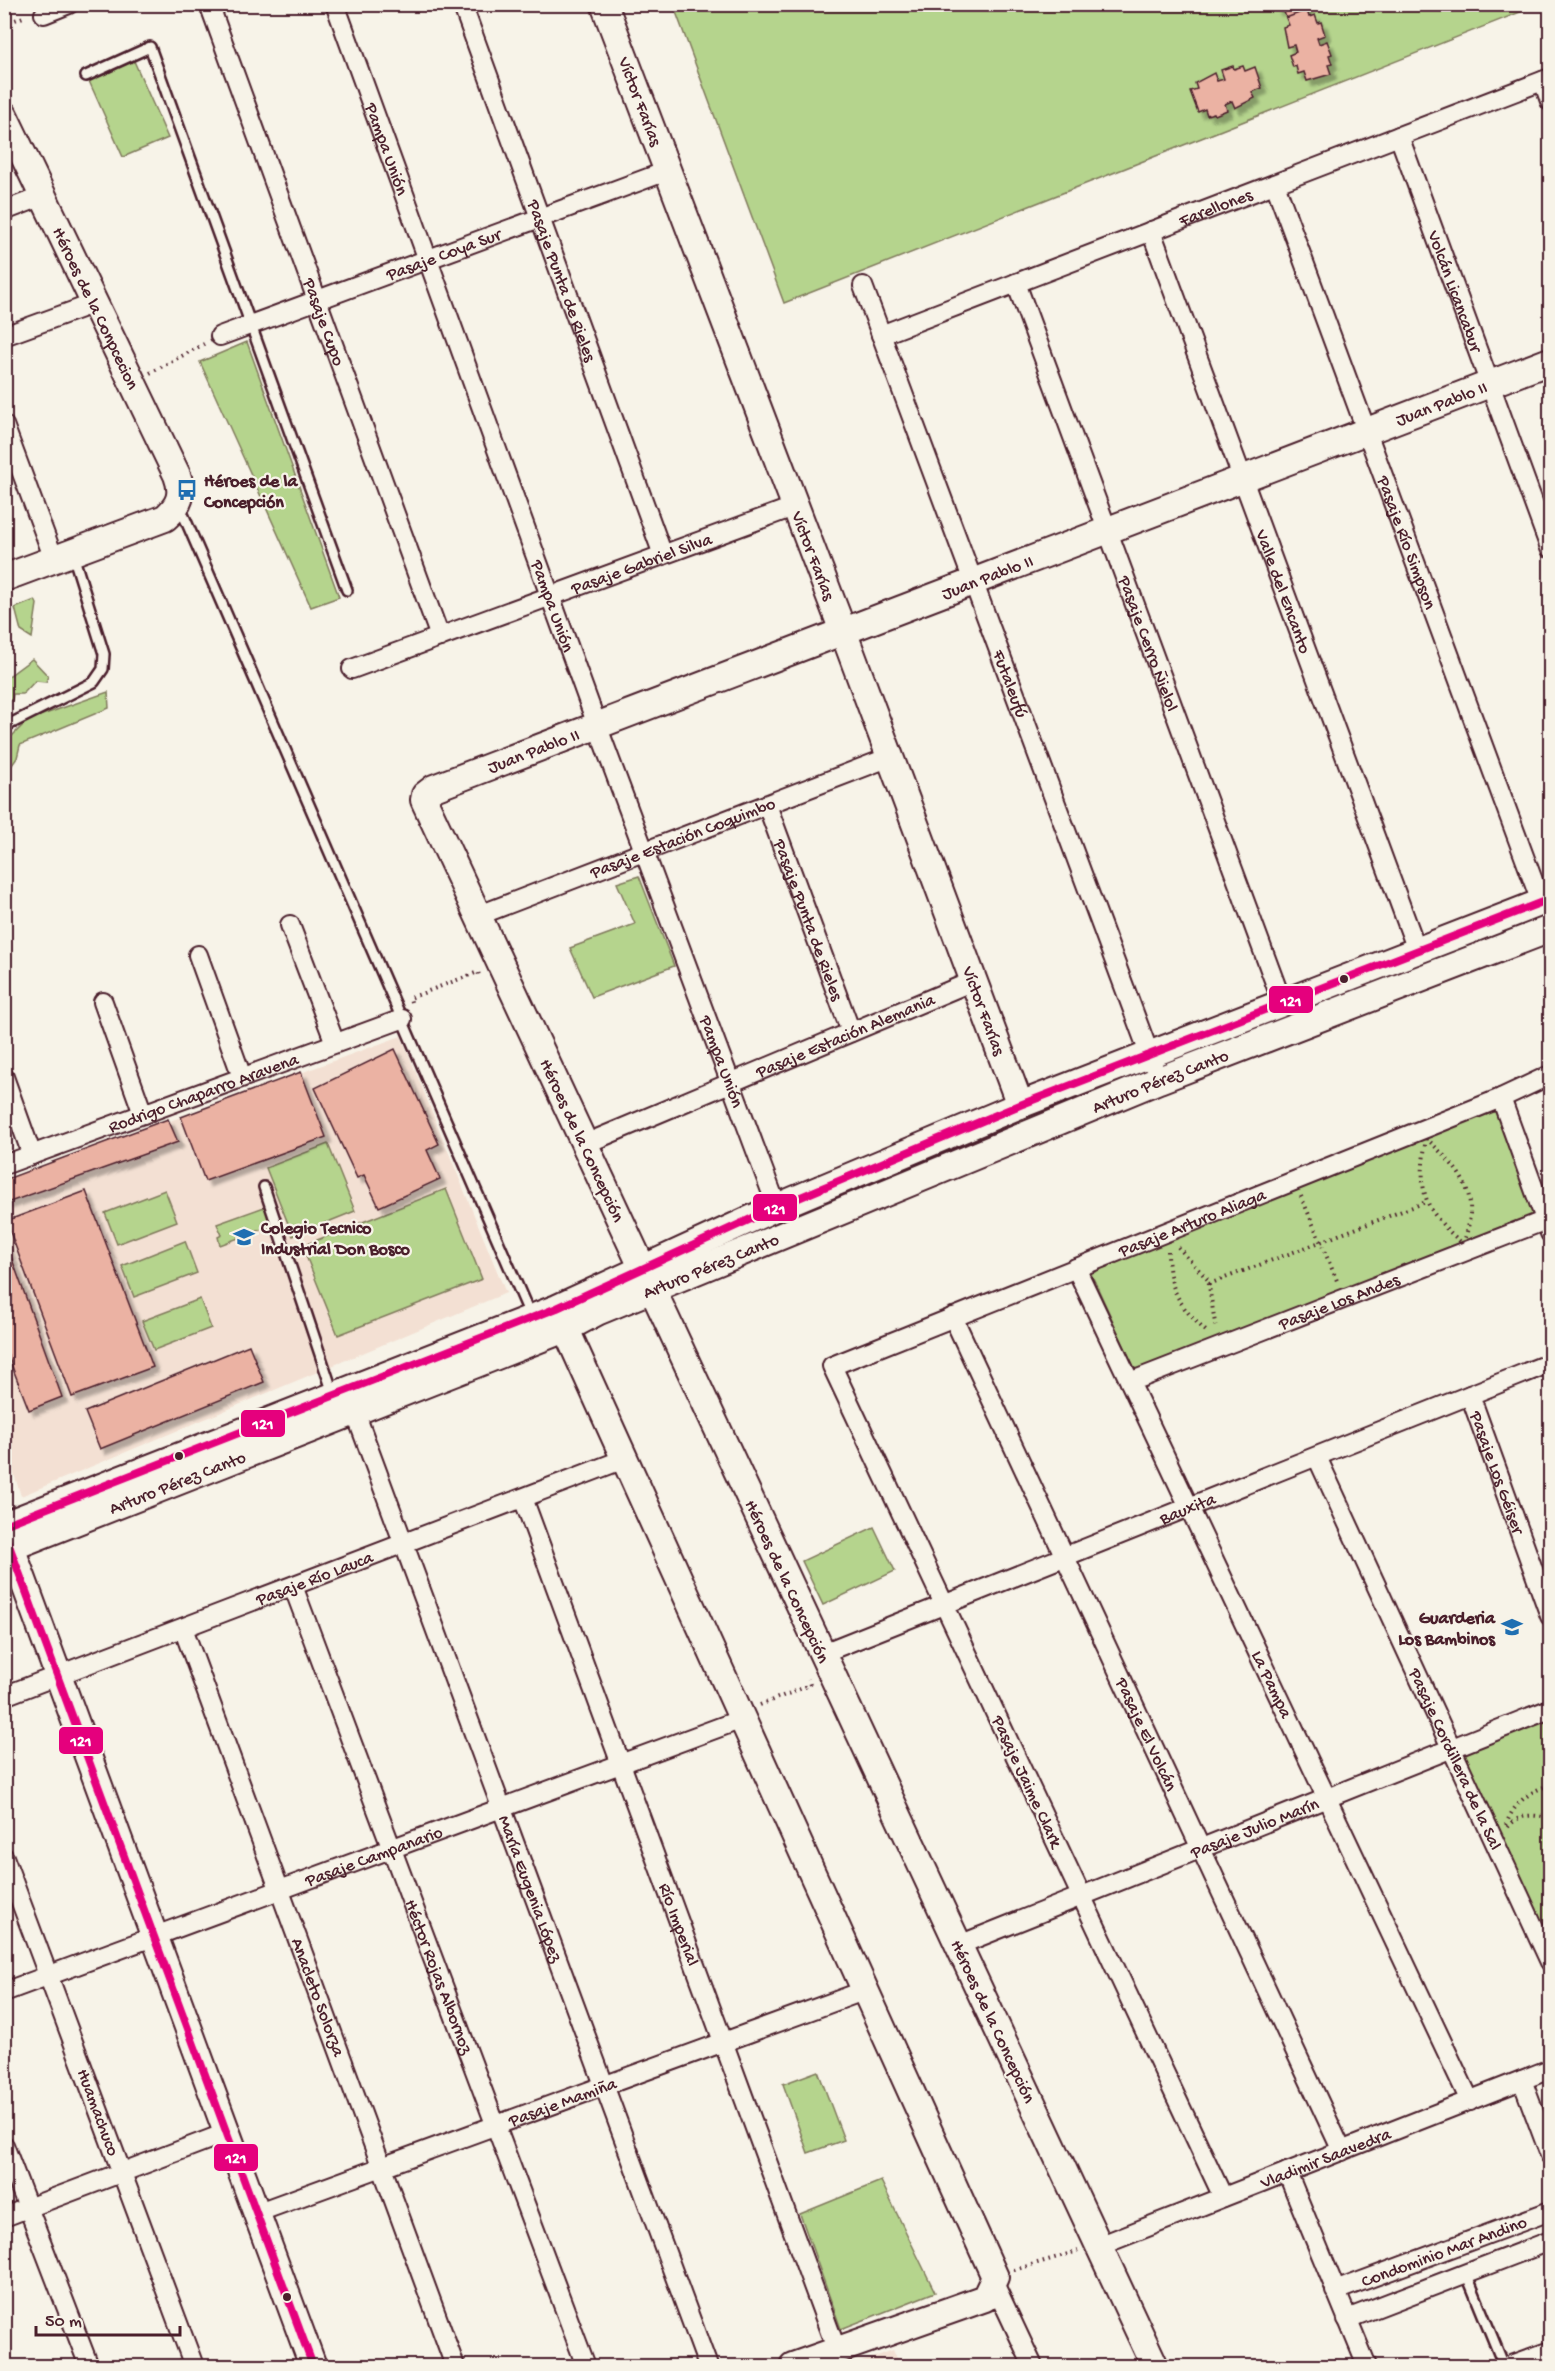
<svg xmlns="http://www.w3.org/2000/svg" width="1555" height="2371" font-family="'Gochi Hand',sans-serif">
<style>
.built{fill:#f3e0d3}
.green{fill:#b5d48d;stroke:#807a5c;stroke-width:1.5}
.building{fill:#ebb2a3;stroke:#4a1f2b;stroke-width:1.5;filter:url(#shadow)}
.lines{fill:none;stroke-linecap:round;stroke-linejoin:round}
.lane-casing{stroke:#4a1f2b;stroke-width:14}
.street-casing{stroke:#4a1f2b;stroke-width:22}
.secondary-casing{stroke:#4a1f2b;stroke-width:30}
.path{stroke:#4a1f2b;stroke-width:4;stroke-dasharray:1.5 4.5;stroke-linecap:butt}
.lane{stroke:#f7f3e8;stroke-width:9}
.street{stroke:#f7f3e8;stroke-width:18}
.secondary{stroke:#f7f3e8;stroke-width:26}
.bus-1-casing{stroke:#f7f3e8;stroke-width:12}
.bus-1{stroke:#e5007d;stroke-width:8}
.bus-dot{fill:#4a1f2b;stroke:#f7f3e8;stroke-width:2}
.labels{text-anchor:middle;stroke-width:4.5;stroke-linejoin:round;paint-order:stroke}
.street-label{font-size:18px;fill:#4a1f2b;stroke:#f7f3e8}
.poi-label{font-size:18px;font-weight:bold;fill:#4a1f2b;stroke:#f7f3e8;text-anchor:start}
.line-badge{stroke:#f7f3e8;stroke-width:2}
.badge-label{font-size:16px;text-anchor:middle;font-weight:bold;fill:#fff}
</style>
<defs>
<filter id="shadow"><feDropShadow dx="5.5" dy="5.5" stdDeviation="1.5" flood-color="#0004"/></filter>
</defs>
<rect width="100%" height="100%" fill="#f7f3e8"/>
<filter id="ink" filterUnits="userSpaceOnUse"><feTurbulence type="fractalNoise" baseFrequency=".0167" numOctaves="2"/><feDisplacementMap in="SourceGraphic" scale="12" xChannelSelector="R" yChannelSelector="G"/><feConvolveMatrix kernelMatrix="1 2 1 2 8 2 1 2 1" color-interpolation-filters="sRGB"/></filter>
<g filter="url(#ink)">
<path class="built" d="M401,1036L506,1293L21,1496L5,1445L4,1182Z
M893,2350L900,2366H851Z"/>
<path class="green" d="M673,4L1538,5L784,303Z
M134,61L168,138L123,157L89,81Z
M247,342L339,597L311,607L200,362Z
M35,600L37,604L32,638L21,631L15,608Z
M32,659L48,676L46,682L35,681L23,694H13L12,700L5,699V679Z
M108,692L109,708L20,745L17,758L5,775V743L28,720Z
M639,876L674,966L592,997L570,948L635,924L617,883Z
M1136,1075L1139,1078L736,1241L987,1132Z
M1499,1106L1539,1218L1139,1378L1088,1267Z
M328,1144L355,1211L293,1236L266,1168Z
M446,1189L482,1279L338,1335L302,1246Z
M165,1190L177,1221L117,1244L105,1213Z
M267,1206L273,1225L220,1245L218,1237L222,1235L217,1224Z
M185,1241L197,1273L134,1297L122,1266Z
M200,1299L211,1328L154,1350L142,1321Z
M874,1527L895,1571L823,1605L802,1561Z
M1550,1716V1948L1460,1752Z
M818,2071L844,2140L808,2153L783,2084Z
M881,2181L935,2292L841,2329L800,2214Z"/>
<path class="building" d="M1274,4H1305L1307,10L1286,18L1283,8L1276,10Z
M1307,10L1309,17L1315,15L1318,23L1321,22L1325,35L1317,38L1319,44L1327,41L1332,54L1329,55L1332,64L1328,65L1331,74L1307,81L1304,72L1298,74L1296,66L1293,67L1289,55L1296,52L1294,45L1287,47L1283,27L1289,25L1286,18Z
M1233,66L1234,69L1243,66L1245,71L1255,67L1262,88L1252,92L1255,98L1235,108L1232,101L1225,104L1227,110L1215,115L1214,113L1207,115L1205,109L1198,112L1190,91L1197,89L1195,83L1214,73L1217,81L1224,79L1221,70Z
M395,1049L439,1144L427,1150L440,1179L379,1207L364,1175L357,1178L315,1088Z
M301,1072L326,1137L205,1181L181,1117Z
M168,1119L178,1142L4,1204V1180Z
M86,1191L153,1367L72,1397L6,1221Z
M4,1237L62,1397L29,1410L4,1346Z
M249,1345L264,1382L100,1449L85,1412Z"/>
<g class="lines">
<defs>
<path id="lane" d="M86,76L150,47L347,590
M180,507L531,1317
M4,727L94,682L103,669L104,654L73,555
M264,1187L333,1393
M1466,2273L1504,2366"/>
<g id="street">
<path id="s1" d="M209,4L440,637"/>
<path id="s2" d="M335,4L597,725L777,1207"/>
<path id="s3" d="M462,4L663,555"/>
<path d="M44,14L69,4"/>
<path d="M1543,81L1550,101"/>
<path id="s4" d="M1399,136L1550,548"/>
<path id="s5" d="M1275,184L1541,902"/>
<path d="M4,211L43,196"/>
<path id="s6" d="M1151,231L1417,950"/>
<path id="s7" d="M1016,283L1282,1002"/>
<path id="s8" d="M863,286L1153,1064"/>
<path id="s9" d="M881,335L1550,78"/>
<path d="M4,336L95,303"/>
<path id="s10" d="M220,336L667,171"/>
<path d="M4,425L54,559"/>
<path id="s11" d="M352,669L796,506"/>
<path id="s12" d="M767,805L851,1032"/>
<path id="s13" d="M477,916L890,757"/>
<path d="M290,925L335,1043"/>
<path d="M198,955L242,1077"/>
<path d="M103,1002L143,1114"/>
<path d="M4,1077L32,1155"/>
<path d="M1501,1098L1550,1233"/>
<path id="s14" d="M585,1144L973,981"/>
<path id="s15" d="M4,1165L402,1019"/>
<path id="s16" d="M1076,1268L1470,2101"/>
<path id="s17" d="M953,1317L1342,2151"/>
<path id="s18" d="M1130,1382L1546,1220"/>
<path id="s19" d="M1470,1395L1550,1616"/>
<path id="s20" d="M355,1412L708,2366"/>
<path id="s21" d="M1317,1457L1550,1962"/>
<path id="s22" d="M523,1498L837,2351"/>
<path id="s23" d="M293,1586L586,2366"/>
<path id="s24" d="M183,1628L455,2366"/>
<path id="s25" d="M823,1653L1550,1363"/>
<path id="s26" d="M4,1696L624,1459"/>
<path id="s27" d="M4,1857L194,2366"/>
<path id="s28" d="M959,1945L1550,1709"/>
<path id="s29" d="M4,1992L742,1719"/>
<path d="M1522,2080L1550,2155"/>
<path d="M4,2145L89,2366"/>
<path d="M1287,2172L1367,2366"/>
<path id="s30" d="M1223,2197L832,1366L1501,1098L1550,1075"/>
<path id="s31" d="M256,2213L866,1990"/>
<path d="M4,2217L226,2133"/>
<path id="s32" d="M1099,2246L1550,2069"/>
<path d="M994,2283L1033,2366"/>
<path id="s33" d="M1335,2291L1550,2211"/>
<path d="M1347,2319L1550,2241"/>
<path d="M1509,2366L1550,2351"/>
</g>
<g id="secondary">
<path id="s34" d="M604,4L843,631L1020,1105"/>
<path id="s35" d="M4,115L177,475C184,494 180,505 165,518L4,578"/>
<path d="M559,1314L995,2277L985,2298L793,2366"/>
<path d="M4,1525L557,1308L777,1207L1020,1105L1550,899"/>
<path d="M5,1531L313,2366"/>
<path id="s36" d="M4,1550L565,1329L597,1312L1159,1080L1550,929"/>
<path id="s37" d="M1155,2366L424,800L425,795L434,788L1550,361"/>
</g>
</defs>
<use href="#lane" class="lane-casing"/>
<use href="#street" class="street-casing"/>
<use href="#secondary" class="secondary-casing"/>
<path class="path" d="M4,24L26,16
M150,373L204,344
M411,1002L410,998L478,972L479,975
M1426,1138C1461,1171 1482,1193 1463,1244C1422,1208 1418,1193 1426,1138Z
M1301,1196L1338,1283
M1178,1247L1208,1280L1216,1329
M1168,1251C1168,1288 1180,1308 1207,1332
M1209,1284L1426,1202
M760,1705L810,1685L808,1679
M1506,1825C1513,1804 1529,1791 1550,1785
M1508,1827C1520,1813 1534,1814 1550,1819
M1014,2270L1078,2251"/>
<use href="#lane" class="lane"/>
<use href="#street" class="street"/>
<use href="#secondary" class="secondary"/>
<defs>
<path id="bus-1" d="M4,1525L557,1308L777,1207L1020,1105L1550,899
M4,1532L313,2366"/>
</defs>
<use href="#bus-1" class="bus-1-casing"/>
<use href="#bus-1" class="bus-1"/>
</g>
</g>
<defs>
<symbol id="bus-bare" viewBox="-9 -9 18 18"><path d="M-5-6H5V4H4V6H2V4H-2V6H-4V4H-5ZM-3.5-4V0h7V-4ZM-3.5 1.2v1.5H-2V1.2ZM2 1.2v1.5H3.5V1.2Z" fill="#1f6fb2" stroke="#f7f3e8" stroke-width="2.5" paint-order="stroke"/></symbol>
<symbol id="school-bare" viewBox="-9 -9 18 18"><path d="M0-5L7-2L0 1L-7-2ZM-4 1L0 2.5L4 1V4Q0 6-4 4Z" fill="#1f6fb2" stroke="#f7f3e8" stroke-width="2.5" paint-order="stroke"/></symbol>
</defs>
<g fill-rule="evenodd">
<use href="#bus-bare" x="172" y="475" width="30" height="30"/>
<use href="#school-bare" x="229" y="1222" width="30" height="30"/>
<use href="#school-bare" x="1497" y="1612" width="30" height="30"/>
</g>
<g class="bus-dot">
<circle cx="1344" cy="979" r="5"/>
<circle cx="179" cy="1456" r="5"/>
<circle cx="287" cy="2297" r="5"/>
</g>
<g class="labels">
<g class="street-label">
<text dy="6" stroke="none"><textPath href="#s34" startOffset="104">Víctor Farías</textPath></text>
<text dy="6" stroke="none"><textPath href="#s2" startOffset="154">Pampa Unión</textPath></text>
<text dy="6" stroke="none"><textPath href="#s9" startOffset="358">Farellones</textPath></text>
<text dy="6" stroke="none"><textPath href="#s10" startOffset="238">Pasaje Coya Sur</textPath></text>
<text dy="6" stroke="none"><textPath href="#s3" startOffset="294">Pasaje Punta de Rieles</textPath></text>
<text dy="6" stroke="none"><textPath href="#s4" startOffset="165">Volcán Licancabur</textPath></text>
<text dy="6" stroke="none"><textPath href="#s35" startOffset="214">Héroes de la Conpcecion</textPath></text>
<text dy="6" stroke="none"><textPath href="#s1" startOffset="338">Pasaje Cupo</textPath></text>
<text dy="6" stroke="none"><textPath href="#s37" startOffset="2823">Juan Pablo II</textPath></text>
<text dy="6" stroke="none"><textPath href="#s5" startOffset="382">Pasaje Río Simpson</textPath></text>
<text dy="6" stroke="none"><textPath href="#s34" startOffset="590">Víctor Farías</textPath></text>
<text dy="6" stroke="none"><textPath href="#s11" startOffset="308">Pasaje Gabriel Silva</textPath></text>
<text dy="6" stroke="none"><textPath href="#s37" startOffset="2337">Juan Pablo II</textPath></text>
<text dy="6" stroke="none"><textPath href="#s6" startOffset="384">Valle del Encanto</textPath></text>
<text dy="6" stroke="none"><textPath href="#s2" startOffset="640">Pampa Unión</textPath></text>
<text dy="6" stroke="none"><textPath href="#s7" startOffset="384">Pasaje Cerro Ñielol</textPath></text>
<text dy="6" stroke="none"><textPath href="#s8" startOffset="424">Futaleufú</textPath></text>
<text dy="6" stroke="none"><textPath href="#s37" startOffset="1851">Juan Pablo II</textPath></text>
<text dy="6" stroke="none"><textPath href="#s13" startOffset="220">Pasaje Estación Coquimbo</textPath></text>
<text dy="6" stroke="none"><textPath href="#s12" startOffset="122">Pasaje Punta de Rieles</textPath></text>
<text dy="6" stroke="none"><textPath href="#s34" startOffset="1076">Víctor Farías</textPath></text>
<text dy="6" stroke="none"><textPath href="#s14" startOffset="282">Pasaje Estación Alemania</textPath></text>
<text dy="6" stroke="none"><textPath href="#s2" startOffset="1126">Pampa Unión</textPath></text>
<text dy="6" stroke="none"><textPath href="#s36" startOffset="1248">Arturo Pérez Canto</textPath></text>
<text dy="6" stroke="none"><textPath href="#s15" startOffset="212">Rodrigo Chaparro Aravena</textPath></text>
<text transform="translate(583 1140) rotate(65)" y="6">Héroes de la Concepción</text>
<text dy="6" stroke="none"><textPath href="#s30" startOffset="1306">Pasaje Arturo Aliaga</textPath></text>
<text dy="6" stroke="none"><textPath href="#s36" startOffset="762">Arturo Pérez Canto</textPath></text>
<text dy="6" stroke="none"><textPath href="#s18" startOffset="224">Pasaje Los Andes</textPath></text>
<text dy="6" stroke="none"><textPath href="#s19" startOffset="82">Pasaje Los Géiser</textPath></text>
<text dy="6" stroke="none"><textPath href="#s36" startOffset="186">Arturo Pérez Canto</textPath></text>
<text dy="6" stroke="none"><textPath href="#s25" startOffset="392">Bauxita</textPath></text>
<text dy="6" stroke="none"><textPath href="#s26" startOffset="332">Pasaje Río Lauca</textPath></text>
<text transform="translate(788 1581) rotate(65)" y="6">Héroes de la Concepción</text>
<text dy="6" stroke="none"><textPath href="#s16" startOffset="460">La Pampa</textPath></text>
<text dy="6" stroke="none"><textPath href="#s17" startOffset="460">Pasaje El Volcán</textPath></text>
<text dy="6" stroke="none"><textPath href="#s21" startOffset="332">Pasaje Cordillera de la Sal</textPath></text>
<text transform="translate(1028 1781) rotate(65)" y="6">Pasaje Jaime Clark</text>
<text dy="6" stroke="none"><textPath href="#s28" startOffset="318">Pasaje Julio Marín</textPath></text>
<text dy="6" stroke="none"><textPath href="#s29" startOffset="394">Pasaje Campanario</textPath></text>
<text dy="6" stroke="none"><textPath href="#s20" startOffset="508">María Eugenia López</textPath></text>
<text dy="6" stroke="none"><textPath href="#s22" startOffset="454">Río Imperial</textPath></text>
<text dy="6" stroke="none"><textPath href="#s23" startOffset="417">Héctor Rojas Albornoz</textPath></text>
<text dy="6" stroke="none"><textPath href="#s24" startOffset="393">Anacleto Solorza</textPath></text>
<text transform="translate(994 2021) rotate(65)" y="6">Héroes de la Concepción</text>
<text dy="6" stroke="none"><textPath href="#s31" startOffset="326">Pasaje Mamiña</textPath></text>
<text dy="6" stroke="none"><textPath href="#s27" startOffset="272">Huamachuco</textPath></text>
<text dy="6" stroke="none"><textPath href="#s32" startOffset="243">Vladimir Saavedra</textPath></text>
<text dy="6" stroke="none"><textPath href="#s33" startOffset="116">Condominio Mar Andino</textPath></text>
</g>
<g class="poi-label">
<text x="204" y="486">Héroes de la<tspan x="204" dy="21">Concepción</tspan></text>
<text x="261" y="1233">Colegio Tecnico<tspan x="261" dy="21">Industrial Don Bosco</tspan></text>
<text x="1495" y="1623" text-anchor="end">Guarderia<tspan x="1495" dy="21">Los Bambinos</tspan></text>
</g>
</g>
<g class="line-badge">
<rect x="1268" y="985" width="46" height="29" rx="6" fill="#e5007d"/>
<rect x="752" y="1193" width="46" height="29" rx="6" fill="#e5007d"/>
<rect x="240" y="1409" width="46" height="29" rx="6" fill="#e5007d"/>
<rect x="58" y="1726" width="46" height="29" rx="6" fill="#e5007d"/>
<rect x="213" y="2143" width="46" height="29" rx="6" fill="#e5007d"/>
</g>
<g class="badge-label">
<text x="1291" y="1006">121</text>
<text x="775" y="1214">121</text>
<text x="263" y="1429">121</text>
<text x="81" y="1746">121</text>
<text x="236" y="2163">121</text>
</g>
<rect width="1555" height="2371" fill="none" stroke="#f7f3e8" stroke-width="24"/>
<rect x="12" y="12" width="1531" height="2347" fill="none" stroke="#4a1f2b" stroke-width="2" filter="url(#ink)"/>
<path d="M36 2326v9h144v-9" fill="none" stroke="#4a1f2b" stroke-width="3"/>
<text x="45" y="2326" font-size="18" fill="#4a1f2b" stroke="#f7f3e8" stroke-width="4.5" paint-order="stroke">50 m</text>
</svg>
